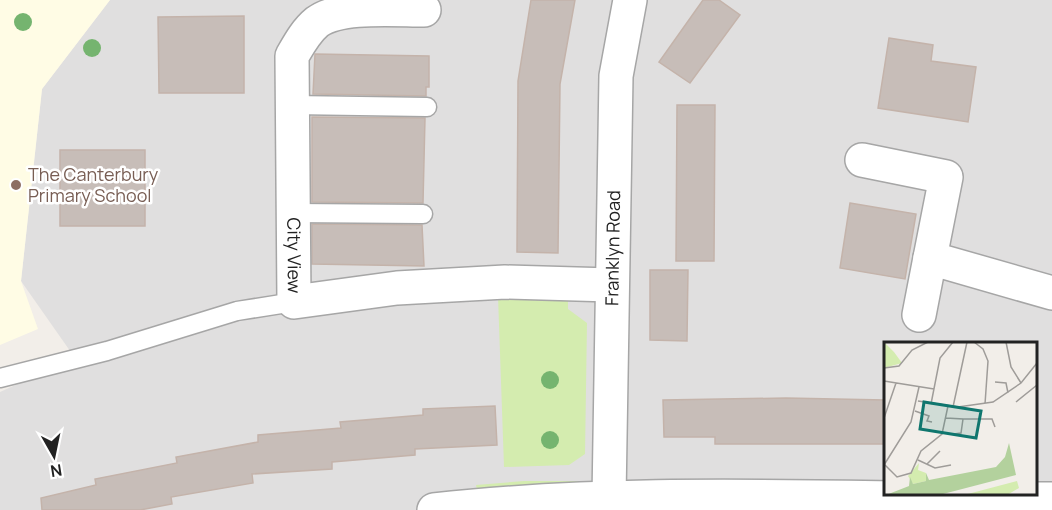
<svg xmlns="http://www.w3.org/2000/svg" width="1052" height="510" font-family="Manrope,sans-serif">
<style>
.residential{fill:#e0dfdf;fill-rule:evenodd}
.education{fill:#fffce5}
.grass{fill:#d4ecaf}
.building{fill:#c7bdb8;stroke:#c4b3aa;stroke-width:1.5}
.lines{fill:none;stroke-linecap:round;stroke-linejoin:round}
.service-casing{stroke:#a6a6a6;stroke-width:21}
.minor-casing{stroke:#a6a6a6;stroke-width:36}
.service{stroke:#fff;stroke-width:18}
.minor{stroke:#fff;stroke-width:33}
.tree{fill:#75b46f}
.education-dot{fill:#8d6e63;stroke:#fff;stroke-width:2}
.labels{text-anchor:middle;stroke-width:5;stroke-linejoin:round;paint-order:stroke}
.education-label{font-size:18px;fill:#785e54;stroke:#fff;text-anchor:start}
.street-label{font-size:18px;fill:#222;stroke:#fff}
.inset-road{fill:none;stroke:#9f9c99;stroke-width:1.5}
.view{fill:#0f766e;fill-opacity:0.15;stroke:#0f766e;stroke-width:3}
.inset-edge{fill:none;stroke:#222;stroke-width:3}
</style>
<rect width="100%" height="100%" fill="#f2eee9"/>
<path class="residential" d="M110,0H1052V510H0V392L75,358L21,281L42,89ZM886,344H1036V494H886Z"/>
<path class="education" d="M0,0H110L42,89L21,281L38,329L0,345Z"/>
<path class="grass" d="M498,296L568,298V309L587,323L585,454L569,465L504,467Z
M524,481H584L565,488L478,494L476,485Z"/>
<path class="building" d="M531,0H575L560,84L558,253L517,252L518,81Z
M703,0H719L740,15L690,83L659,62Z
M244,16V93H159L158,17Z
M889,38L933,45L931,61L976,67L968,122L878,108Z
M315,54L429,56V87H426V96L313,94Z
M677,105H715L714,261H676Z
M312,117L425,118L423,203L312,202Z
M60,150H145V226H60Z
M850,203L916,214L905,279L840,268Z
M312,224L422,225L424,266L312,264Z
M650,270H688L687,341L650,340Z
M786,398L885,400V444H715V437H664L663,400Z
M495,406L497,445L415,449V455L332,462V469L252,474L253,483L171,497L172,504L140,510H42L41,498L96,485L95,479L177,463L176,457L258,442V435L341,428L340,422L423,415V409Z"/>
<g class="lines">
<defs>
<path id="service" d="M292,105L427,107
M293,213L423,214
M0,378L107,351L237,311L294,302"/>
<g id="minor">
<path id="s1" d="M424,10C395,10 340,5 317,22C306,31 299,44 292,56L294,302L397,288L505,282L611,285"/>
<path d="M862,160L946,177L930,258L1052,293"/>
<path d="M919,315L930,258"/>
<path id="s2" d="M609,498L616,76L630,0"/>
<path d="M434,510C639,487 847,500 1052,499"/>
</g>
</defs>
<use href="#service" class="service-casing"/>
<use href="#minor" class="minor-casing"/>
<use href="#service" class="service"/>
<use href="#minor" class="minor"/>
</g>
<g class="tree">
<circle cx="23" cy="22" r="9"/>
<circle cx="92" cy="48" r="9"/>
<circle cx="550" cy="380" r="9"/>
<circle cx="550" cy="440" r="9"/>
</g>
<circle class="education-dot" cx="16" cy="185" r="6"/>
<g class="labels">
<g class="education-label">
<text x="28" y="181">The Canterbury<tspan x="28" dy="21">Primary School</tspan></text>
</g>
<g class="street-label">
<text dy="6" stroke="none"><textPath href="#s2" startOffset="250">Franklyn Road</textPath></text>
<text dy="6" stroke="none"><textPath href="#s1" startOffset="351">City View</textPath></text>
</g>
</g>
<g transform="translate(884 342)">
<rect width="153" height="153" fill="#f2eee9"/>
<path d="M0,0L10,10L18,21L0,26ZM35,121L34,128L42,131V139L29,142L24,134ZM133,139L135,146L123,153H80Z" fill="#d4ecaf"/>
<path d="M125,101L132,133L59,152L2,153L25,144L26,135L29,142L42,139V131L45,138L112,125L121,115Z" fill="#b3d19d"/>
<path class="inset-road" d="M90,0L99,7L104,19L101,62M122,0L127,25L137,41M0,26L15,24L28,8L44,0M0,39L50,47M111,40L122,41L124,51M34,59L74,65L109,60L137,41L153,21M132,60L153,43M47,62L56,16L69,0M69,65L83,0M31,69L45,74L43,79L48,80M0,76L12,41M62,76L79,77L77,91L70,92M79,77H108L111,85M34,118L51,126L67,123M0,122L13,135L27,131L37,109L58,92L64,64M43,122L56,109M0,123L27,80L35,45"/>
<path class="view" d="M40,60L97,69L92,96L36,87Z"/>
<rect width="153" height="153" class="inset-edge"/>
</g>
<g transform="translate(54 456) rotate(171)" stroke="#ffffff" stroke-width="4.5" paint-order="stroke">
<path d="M0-4.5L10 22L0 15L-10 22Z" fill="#222222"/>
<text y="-9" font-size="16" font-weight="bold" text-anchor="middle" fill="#222222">N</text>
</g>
</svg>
